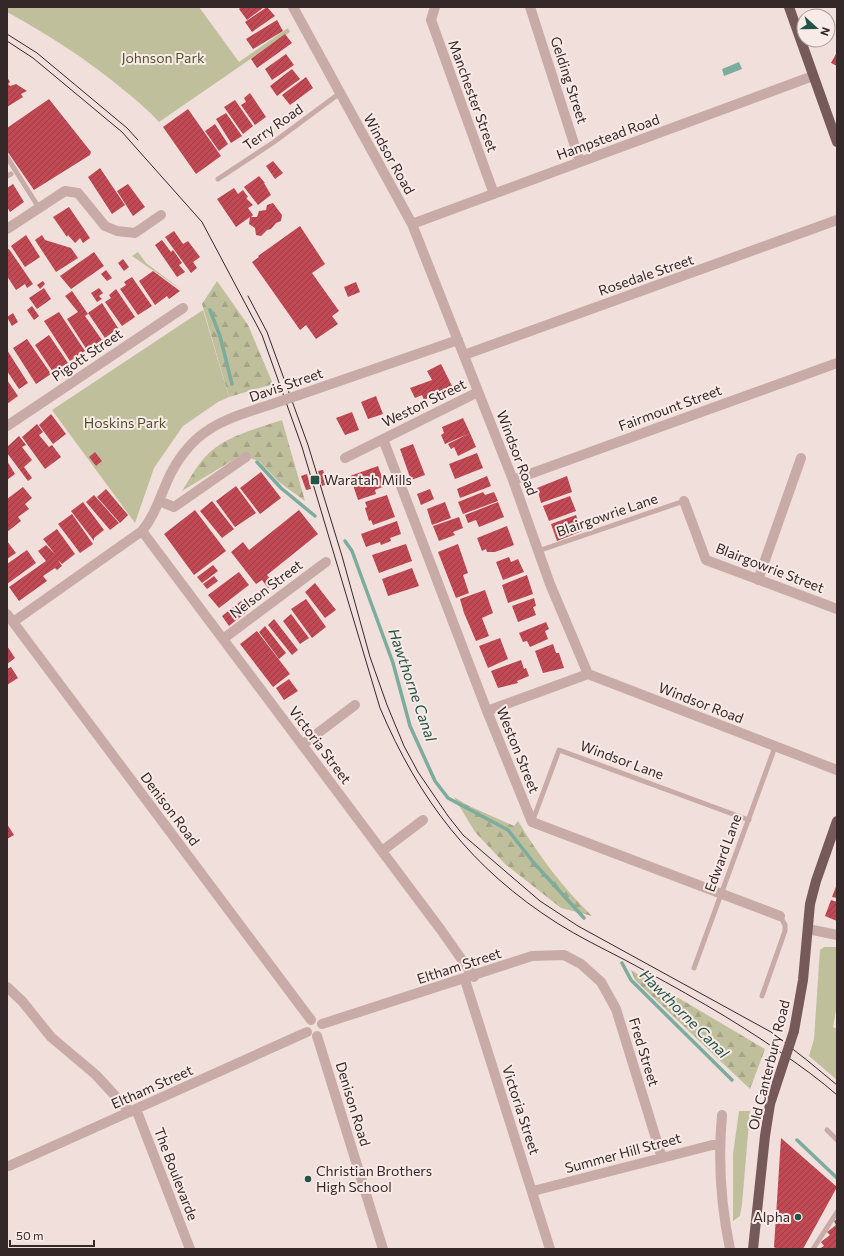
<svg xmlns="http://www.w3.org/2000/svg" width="844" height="1256" font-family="Commissioner,sans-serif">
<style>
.green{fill:#bfbf9c}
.forest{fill:url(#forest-firs)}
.water{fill:url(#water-ripples)}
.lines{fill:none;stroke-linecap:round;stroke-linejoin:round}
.stream{stroke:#7bac9e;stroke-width:3.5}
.building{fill:url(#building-hatch)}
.lane{stroke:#c8aba7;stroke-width:5}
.street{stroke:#c8aba7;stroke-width:10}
.primary{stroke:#765959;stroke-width:10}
.tram{stroke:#352828;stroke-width:1}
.street-bridge{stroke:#c8aba7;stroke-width:10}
.primary-bridge{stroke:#765959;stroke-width:10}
.poi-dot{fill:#1f5446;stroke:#f8eae7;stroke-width:1.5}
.labels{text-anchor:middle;stroke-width:4;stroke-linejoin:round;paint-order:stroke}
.park-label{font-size:14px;fill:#51522c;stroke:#f8eae7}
.street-label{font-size:14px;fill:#352828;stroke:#f8eae7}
.poi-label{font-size:14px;fill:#352828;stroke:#f8eae7;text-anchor:start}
.water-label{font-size:15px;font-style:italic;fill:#1f5446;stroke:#f8eae7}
</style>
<defs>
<pattern id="forest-firs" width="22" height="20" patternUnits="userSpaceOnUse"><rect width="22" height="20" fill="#bfbf9c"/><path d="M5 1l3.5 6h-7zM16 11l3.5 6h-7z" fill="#a5a486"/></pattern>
<pattern id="water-ripples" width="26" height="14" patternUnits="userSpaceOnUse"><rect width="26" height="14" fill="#7bac9e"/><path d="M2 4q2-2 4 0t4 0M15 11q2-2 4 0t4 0" fill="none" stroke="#668c81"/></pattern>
<pattern id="building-hatch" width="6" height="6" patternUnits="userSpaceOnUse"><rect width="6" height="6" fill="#c04954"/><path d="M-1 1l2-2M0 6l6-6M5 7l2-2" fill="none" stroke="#9d3d46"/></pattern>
</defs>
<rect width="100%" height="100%" fill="#f0dfdb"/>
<path class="green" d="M7,7H199L239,62L288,28L290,32L159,122C147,109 134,98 120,87C85,58 47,34 7,12Z
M203,310L229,397L218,402L183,426L154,468L135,523L52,410Z
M824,947H837V1005L833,1027L837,1029V1080L809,1056L814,1039L820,950Z
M739,1111H750L742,1204L740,1216L733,1221V1154Z"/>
<path class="forest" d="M138,252L146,263L183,291L132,256Z
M217,281L248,325L273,384L229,397L202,304Z
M282,420L305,501L279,482L259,461L241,455L182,491C189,480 196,467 205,457C224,436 256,429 282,420Z
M454,797L467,805L514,826L518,821C539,856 563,888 592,916L561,908L505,864L475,832Z
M631,970L765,1049L750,1089L635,980Z"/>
<path class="water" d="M739,62L742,69L724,76L722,69Z"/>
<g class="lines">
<path class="stream" d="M210,310L220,336L232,384
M257,462L281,488L315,516
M345,541L352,551L393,663L410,726L435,781L448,798L508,830L534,863L584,918
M622,963L631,980L732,1080
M797,1140L837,1178"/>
</g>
<path class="building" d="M241,7H264L247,20L239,9Z
M267,7L275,16L252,32L245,22Z
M277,20L283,31L253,49L246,39Z
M285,34L292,43L257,68L251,59Z
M837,52V66L831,63Z
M286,54L294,65L272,80L265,69Z
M292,69L300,79L277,96L270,86Z
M7,77L10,82L8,84L10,86L16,84L27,91L21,94L23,97L7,107Z
M306,77L313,88L290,105L282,95Z
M250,93L266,117L255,125L241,105L246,102L244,98Z
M49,99L91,152L90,155L34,190L7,151V128Z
M235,100L253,126L243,134L224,107Z
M188,109L221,156L196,174L163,127Z
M226,113L242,136L231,143L216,119Z
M215,124L228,144L219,151L205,131Z
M273,161L283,173L275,179L266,166Z
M100,168L125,205L112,214L88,177Z
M259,176L265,183H264L271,195L258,205L244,187Z
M13,184L24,202L10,212L7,207V188Z
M128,184L145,207L133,216L117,191Z
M234,188L238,194L243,190L248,197L246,198L253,205L248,208L253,215L251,217H257L259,211L266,210L267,205L273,203L282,215L281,221L276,223L271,229L267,230L261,236L256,235L255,228L249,224L250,217L236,227L217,199Z
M69,207L90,238L83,243L80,238L75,243L68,235L67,237L53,217Z
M300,226L325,264L312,273L339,311L332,316L338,324L316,339L306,325L300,330L252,262L259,257L258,256Z
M174,231L183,244L188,241L200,257L193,262L197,268L191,273L165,237Z
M26,235L40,257L25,267L11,246Z
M42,235L45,240L71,248L78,258L56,272L35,240Z
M162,240L171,252L173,250L182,263L179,265L185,272L177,277L155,245Z
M9,249L33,284L27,288L25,284L16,290L7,276V250Z
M94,252L104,266L71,289L60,276Z
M123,259L129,267L124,271L118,263Z
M106,270L112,278L107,281L101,274Z
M153,271L180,291L169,299L167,296L155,305L139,281Z
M132,277L152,306L138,315L120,289L126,285L124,282Z
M43,281L45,284L40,289L37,285Z
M356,282L360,292L348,297L344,287Z
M44,288L51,299L37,309L29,298Z
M99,288L103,293L99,296L102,299L97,302L91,293Z
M116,289L135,317L122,326L105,302L111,298L109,295Z
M72,291L88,314L85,316L102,340L87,350L67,319L78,312L65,296Z
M102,303L118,328L105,338L88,313Z
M32,306L39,316L34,320L27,310Z
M59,312L85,351L70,361L44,321Z
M13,313L18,322L12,326L7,317Z
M49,335L68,363L53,372L35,345Z
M27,339L51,374L36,384L13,348Z
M7,350L28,383L19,389L7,371Z
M441,364L452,386L424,400L422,395L415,398L410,388L432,380L427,371Z
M7,380L18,396L7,404Z
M376,396L383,414L368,419L361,402Z
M352,412L359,430L345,435L336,418Z
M51,414L66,434L53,444L39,425Z
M463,418L470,433L445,444L441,435L444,433L442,427Z
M37,424L43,432L39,435L49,447L52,445L61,457L45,469L22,437Z
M470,433L476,447L458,456L454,447L451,449L448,444Z
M19,436L26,445L22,447L32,460L24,467L32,478L28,481L7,453V447Z
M413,444L425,475L411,480L400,449Z
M95,452L102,461L96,466L89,457Z
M477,453L483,468L455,479L449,464Z
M7,461L15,474L7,480Z
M378,466L385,486L375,490L376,494L358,500L350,476Z
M323,470L328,484L322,486L318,471Z
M261,472L281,498L260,514L240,488Z
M307,474L311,489L306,490L301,476Z
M487,476L491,486L460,498L457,489Z
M567,476L572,492L541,503L537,488Z
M236,486L256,513L235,527L216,501Z
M23,487L32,498L25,504L29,509L18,517L21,521L7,532V499Z
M106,489L128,515L120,523L97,497Z
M430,489L434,499L421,505L417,494Z
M483,492L485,495L494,492L498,501L463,514L458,502Z
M94,495L119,523L110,530L86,502Z
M387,495L395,517L373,525L371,520L369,521L365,508L367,507L365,502Z
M570,496L576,511L549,521L543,506Z
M212,501L234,529L222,538L200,511Z
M83,502L104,530L94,538V541L71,511Z
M445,502L451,518L432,525L427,509Z
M498,502L504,517L479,527L476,520L468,523L465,515Z
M195,510L226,551L194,575L164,534Z
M299,510L318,534L267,575L274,584L268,588L262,580L256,584L231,552L243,542L249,550Z
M72,514L93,544L80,553L58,524Z
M576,515L582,531L557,541L551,524Z
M459,517L463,528L453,532L455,535L439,541L433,526Z
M397,521L401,534L390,538L391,541L381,545L380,542L366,547L361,534Z
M507,526L514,545L495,552H487L486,549L482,551L477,538Z
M57,529L75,554L62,564L58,560L62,566L57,570L55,568L43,576L47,581L19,601L9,587L46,561L38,551L46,545L55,554L43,539Z
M7,541L16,553L7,559Z
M406,544L412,561L379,573L372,555Z
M458,544L468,573L463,575L469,593L456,598L438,552Z
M27,550L36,563L7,584V564Z
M509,557L511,562L518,559L524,572L503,580L496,562Z
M213,565L218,571L202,583L197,577Z
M412,568L419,586L388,596L382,579Z
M239,572L249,585L219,608L208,595Z
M527,575L533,594L508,603L502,585Z
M214,576L218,581L207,589L203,584Z
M315,583L336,610L325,618L305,592Z
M485,590L493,613L482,618L489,636L476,641L464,613L460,599Z
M534,598L536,606L533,607L536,615L518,622L512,606Z
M306,599L326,627L312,638L291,609Z
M241,601L249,610L229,626L222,616Z
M291,614L309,638L300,644L283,621Z
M274,619L298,650L292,655L268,625Z
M546,622L549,629L545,631L548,639L530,647L527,641L523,642L519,633Z
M265,626L286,653L279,659L259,632Z
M257,631L290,674L273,687L240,644Z
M500,638L508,659L488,668L479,646Z
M553,644L556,653H559L564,668L543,673L535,651Z
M7,646L15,658L7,664Z
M521,660L524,669L526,668L529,676L517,681L518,683L498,688L491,671Z
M11,667L18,678L7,685V669Z
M289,679L298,691L284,700L276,688Z
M7,824L14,835L7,839Z
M837,884V898L832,897Z
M831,900L837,902V921L825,916Z
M781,1138L837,1187L803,1249H777L774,1247Z
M837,1219V1249H819L824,1246L821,1242L830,1235L827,1232L836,1225L834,1221Z"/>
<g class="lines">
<path class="lane" d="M7,157L39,208
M7,176L11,174
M218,179L274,142L340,93
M538,551L684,501
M533,820L559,750L749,820
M694,968L775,747
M762,996L785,931V925L780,916
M827,1130L837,1140
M813,1249L837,1212"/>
<path class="street" d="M293,7L412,224L513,480L550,584L588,674L837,770
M435,7L431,20L494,194
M530,7L580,162
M412,224L813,76
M7,229L65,191L78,193L105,226L117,231L135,233L161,215
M464,355L837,220
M299,395L458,340
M7,426L183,308
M383,439L487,711L532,822L780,916
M345,458L478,392
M513,480L837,363
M159,501L174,507L246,457
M684,501L706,560L837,609
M142,531L441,930L474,977
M758,580L801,458
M7,614L311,1020
M13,622L142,531C156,514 161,493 171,473C197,423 232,418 281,401
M223,639L326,562
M487,711L588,674
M302,745L355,705
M382,851L423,820
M808,929L837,935
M465,980L550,1249
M7,987L22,1001L51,1037L96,1075L130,1112
M322,1024L532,956L564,955L581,964L601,982L616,1009L662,1158
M317,1036L383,1249
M136,1109L190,1249
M722,1115C718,1159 721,1206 730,1249
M9,1166L307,1032
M533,1191L720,1143"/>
<path class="primary" d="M789,7L837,142
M794,1031L803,980L810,904L816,881L837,821
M753,1249L765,1136L770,1104"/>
<path class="tram" d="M7,34L37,53L127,128L138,140
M7,41L33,58L122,132L202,222L262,335L302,447L380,708C419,800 472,869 557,923C579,937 602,948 625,960C679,989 733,1019 783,1054C802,1067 820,1080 837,1095
M248,296L267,332L308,445L342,556L370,657L387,705L404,746L418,772L448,816L463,835L540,901L578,926L771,1032L808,1061L837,1085"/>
<path class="street-bridge" d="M281,401L299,395"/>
<path class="primary-bridge" d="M770,1104L794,1031"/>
</g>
<g class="poi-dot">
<rect x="310" y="475" width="10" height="10" rx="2"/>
<circle cx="308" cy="1179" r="4"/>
<circle cx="798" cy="1217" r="4"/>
</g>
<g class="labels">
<g class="park-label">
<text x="163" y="63">Johnson Park</text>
<text x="125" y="428">Hoskins Park</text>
</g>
<g class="street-label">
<text transform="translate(569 80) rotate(72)" y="5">Gelding Street</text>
<text transform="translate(473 96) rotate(70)" y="5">Manchester Street</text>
<text transform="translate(273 127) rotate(-35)" y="5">Terry Road</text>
<text transform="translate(608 137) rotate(-20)" y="5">Hampstead Road</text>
<text transform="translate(389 154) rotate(61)" y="5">Windsor Road</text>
<text transform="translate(646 275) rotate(-19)" y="5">Rosedale Street</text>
<text transform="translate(87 355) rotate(-34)" y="5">Pigott Street</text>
<text transform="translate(286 385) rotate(-19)" y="5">Davis Street</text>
<text transform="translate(424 403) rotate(-26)" y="5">Weston Street</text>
<text transform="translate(670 408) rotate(-20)" y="5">Fairmount Street</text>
<text transform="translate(517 453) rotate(69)" y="5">Windsor Road</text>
<text transform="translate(607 515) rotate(-19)" y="5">Blairgowrie Lane</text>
<text transform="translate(770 568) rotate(21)" y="5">Blairgowrie Street</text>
<text transform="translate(266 589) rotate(-37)" y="5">Nelson Street</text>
<text transform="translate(701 703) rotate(21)" y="5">Windsor Road</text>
<text transform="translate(320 745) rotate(53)" y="5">Victoria Street</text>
<text transform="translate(518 750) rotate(68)" y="5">Weston Street</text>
<text transform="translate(622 760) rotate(20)" y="5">Windsor Lane</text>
<text transform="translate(170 809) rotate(53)" y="5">Denison Road</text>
<text transform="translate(723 853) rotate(-70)" y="5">Edward Lane</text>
<text transform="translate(459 966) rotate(-18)" y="5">Eltham Street</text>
<text transform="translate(644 1052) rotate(73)" y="5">Fred Street</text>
<text transform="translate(769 1065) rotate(-76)" y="5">Old Canterbury Road</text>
<text transform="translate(152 1087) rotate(-24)" y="5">Eltham Street</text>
<text transform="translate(353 1104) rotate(73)" y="5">Denison Road</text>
<text transform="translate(521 1110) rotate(72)" y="5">Victoria Street</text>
<text transform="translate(623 1153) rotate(-15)" y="5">Summer Hill Street</text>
<text transform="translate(176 1174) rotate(69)" y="5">The Boulevarde</text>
</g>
<g class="poi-label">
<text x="324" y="485">Waratah Mills</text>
<text x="316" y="1176">Christian Brothers<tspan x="316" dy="16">High School</tspan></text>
<text x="790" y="1222" text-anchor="end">Alpha</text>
</g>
<g class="water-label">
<text transform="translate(412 685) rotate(71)" y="5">Hawthorne Canal</text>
<text transform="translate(684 1014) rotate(45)" y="5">Hawthorne Canal</text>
</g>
</g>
<rect width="844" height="1256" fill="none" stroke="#352828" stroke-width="16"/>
<g transform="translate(816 28) rotate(111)"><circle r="19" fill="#f8eae7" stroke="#aa9c9b"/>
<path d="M0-3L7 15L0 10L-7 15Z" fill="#1f5446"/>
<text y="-6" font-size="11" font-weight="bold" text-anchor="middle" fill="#352828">N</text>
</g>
<path d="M10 1240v6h84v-6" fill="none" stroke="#352828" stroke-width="2"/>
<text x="16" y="1240" font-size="12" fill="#352828" stroke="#f8eae7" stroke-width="3" paint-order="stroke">50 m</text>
</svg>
